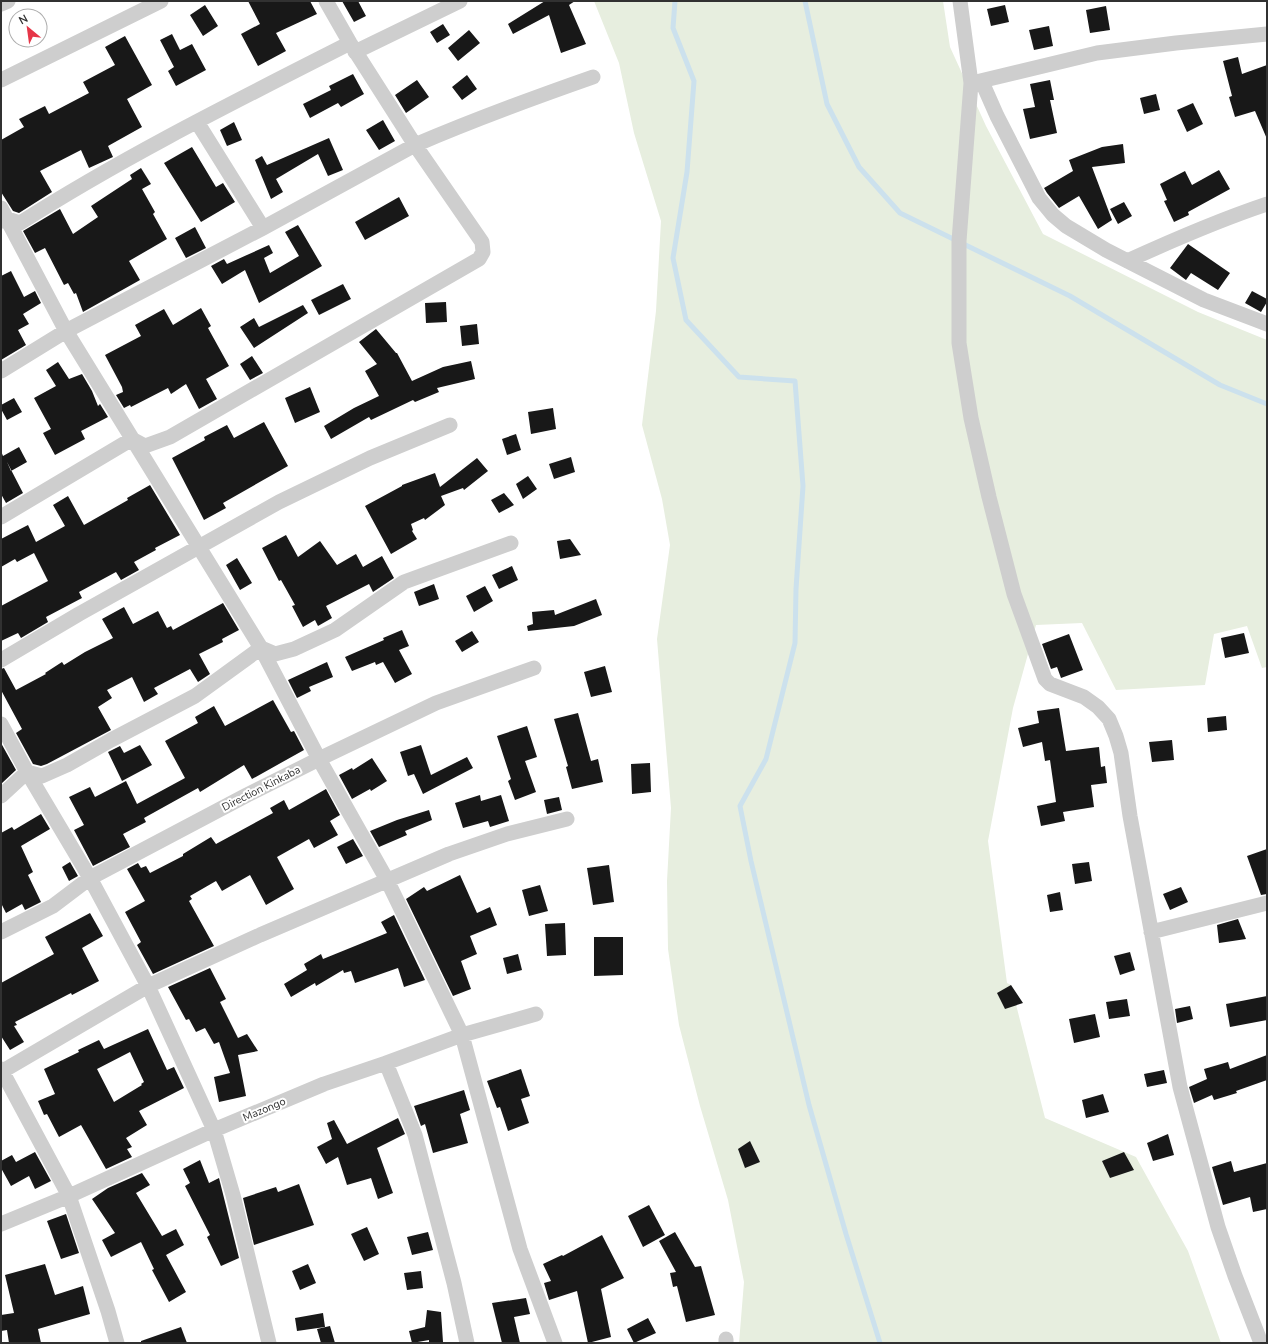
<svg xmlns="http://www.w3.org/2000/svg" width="1268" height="1344" font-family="'Nunito Sans',sans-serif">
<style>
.green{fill:#e7eedf}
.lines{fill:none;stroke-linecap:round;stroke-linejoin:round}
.stream{stroke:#cce1ed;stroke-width:5}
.building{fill:#181818;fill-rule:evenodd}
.minor{stroke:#cecece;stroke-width:15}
.labels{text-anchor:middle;stroke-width:4;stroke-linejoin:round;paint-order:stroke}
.street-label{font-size:11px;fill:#313131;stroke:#fff}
</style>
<rect width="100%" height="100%" fill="#fff"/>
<path class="green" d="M594,1H943L950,47L986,126L1043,234L1198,312L1267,340V667L1262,668L1247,626L1214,634L1205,685L1116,690L1082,623L1036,625L1013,708L988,841L1007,983L1011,985L1045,1118L1136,1157L1188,1251L1221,1343H739L744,1282L728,1200L700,1106L679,1025L668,949L667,881L671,808L657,639L670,545L662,499L642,425L656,311L661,221L634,133L619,63Z"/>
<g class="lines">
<path class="stream" d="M675,1L673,28L694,81L687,172L673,258L686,320L739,377L795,381L803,486L796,589L795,643L766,759L740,806L751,861L809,1105L846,1234L880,1343
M805,1L827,104L859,167L900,213L1070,296L1220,385L1267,404"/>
</g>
<path class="building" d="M248,1H310L317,14L276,33L286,51L258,66L241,34L260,24Z
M342,1H358L366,16L354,22Z
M545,1H575L569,5L586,44L561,53L549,15L513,34L508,24Z
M205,5L218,26L203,36L190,15Z
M1005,5L1009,22L991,26L987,9Z
M1106,6L1110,30L1090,33L1086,10Z
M443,24L450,35L437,43L430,32Z
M1049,26L1053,46L1034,50L1029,30Z
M469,30L480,43L458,61L448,48Z
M172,34L180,50L192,44L206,70L176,86L168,71L174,67L160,40Z
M125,36L152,85L127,99L142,127L108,146L113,157L89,168L81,150L40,171L52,192L19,213L13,211L1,192V140L24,127L19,119L45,106L49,114L89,93L83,82L115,65L105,47Z
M1238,57L1242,74L1267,65V139L1255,111L1235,117L1229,97L1232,96L1223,61Z
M353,74L364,94L341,107L338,103L310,118L303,104L331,90L329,86Z
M467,75L477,89L462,100L452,87Z
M417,80L429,97L406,113L395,95Z
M1050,80L1054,100H1050L1057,133L1030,139L1023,109L1035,107L1030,84Z
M1156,94L1160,110L1144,114L1140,98Z
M1193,103L1203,124L1187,132L1177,110Z
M383,120L395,141L379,150L366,130Z
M234,122L242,140L227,146L220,130Z
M329,138L343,170L328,176L318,154L276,179L283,192L271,199L255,160L262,156L267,165Z
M1123,144L1125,163L1092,167L1112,220L1098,229L1079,196L1059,208L1047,193L1044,188L1073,171L1069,160L1102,147Z
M192,147L216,187L223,183L235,202L201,222L164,163Z
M141,168L151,184L142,189L155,212L153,214L167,239L129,261L140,280L83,312L76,293L74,294L68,283L64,285L45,248L35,253L23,231L60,209L73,234L98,217L91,206L132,179L130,175Z
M1219,170L1230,189L1188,212L1189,215L1174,222L1164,201L1167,200L1160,184L1185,171L1192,185Z
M399,197L409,216L365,240L355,222Z
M1124,202L1132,216L1118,224L1110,209Z
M298,225L322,266L259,303L245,270L222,284L211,266L224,259L227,264L269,245L273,253L264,258L270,273L299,256L285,232Z
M195,227L206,248L186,258L175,238Z
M1188,244L1230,273L1218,290L1191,273L1186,280L1170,268Z
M11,271L24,297L35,291L41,303L23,314L29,324L18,330L26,345L1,360V276Z
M343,284L351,299L319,315L311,300Z
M1252,291L1267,299V302L1261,312L1245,303Z
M446,302L447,322L426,323L425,303Z
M303,305L308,313L254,348L240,327L254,318L259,327Z
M201,308L211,326L208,328L229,366L206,379L217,399L199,409L186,384L171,394L168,388L131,407L130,405L124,408L116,395L123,392L122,387L105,355L141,336L135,325L164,309L173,325Z
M477,324L479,344L462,346L460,326Z
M376,329L396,353H397L412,381L443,367L471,361L475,379L437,388L439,392L415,402L413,400L371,420L369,417L331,439L324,426L354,408L379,396L365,371L377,364L359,342Z
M252,356L263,373L250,380L240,364Z
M58,362L69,379L82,374L92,391L98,406L100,404L108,417L81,431L85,439L55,455L43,433L51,429L34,398L56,386L46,370Z
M310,387L320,412L295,423L285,398Z
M14,398L22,412L7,420L1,409V405Z
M553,408L556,429L531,434L528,412Z
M264,422L288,466L223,503L226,508L204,520L172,458L205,440L204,437L227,425L234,438Z
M516,434L521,450L507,455L502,439Z
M19,447L27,462L11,471L7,462L23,493L6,503L1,494V451L3,456Z
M571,457L575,472L554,479L549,464Z
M477,458L488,471L464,490L463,488L441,496L445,505L425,520L424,518L411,524L413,530L412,531L417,539L391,554L365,506L402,486V485L435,473L440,487Z
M528,476L537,489L523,499L516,484Z
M150,485L180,535L155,548L156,550L134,562L139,570L121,580L116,572L79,592L82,598L46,617L48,622L21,638L18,633L1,641V606L48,581L34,553L17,562L15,559L1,567V539L28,525L36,542L65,526L53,505L68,496L84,525L128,500L127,498Z
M504,493L514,505L499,513L491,500Z
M286,535L298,557L320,541L337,565L356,554L363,567L382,556L394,578L373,592L369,584L326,606L332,618L318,626L315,620L303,627L292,606L295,605L281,580L279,581L262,548Z
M570,539L581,555L560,559L557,541Z
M237,558L252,583L240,590L226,565Z
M512,566L518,580L499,589L492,575Z
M434,584L439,599L419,606L414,592Z
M485,586L493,601L474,612L466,596Z
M596,599L602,615L574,626L528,631L527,626L533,624L532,612L554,610L555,615Z
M223,603L239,630L222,639L223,642L199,654L210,674L198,682L190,669L154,688L158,694L144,702L132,677L107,690L112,698L98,707L111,730L47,764L41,766L33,764L16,733L22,729L1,690V669L4,668L16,690L46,674L45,673L62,662L64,665L85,652L113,638L102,619L124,607L133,624L158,611L167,628L171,626L173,630Z
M402,630L409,646L399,650L412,674L395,683L383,662L376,665L375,662L352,671L345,657L384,640L383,638Z
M472,631L479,642L462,652L455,641Z
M1244,633L1249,653L1225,658L1221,638Z
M1069,634L1083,670L1061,678L1057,667L1051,669L1042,644Z
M327,662L333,677L309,687L311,691L297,698L288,680Z
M605,666L612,692L591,697L584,672Z
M273,700L291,732L294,731L304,750L252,779L244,765L200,792L198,788L144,818L146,822L123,834L130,847L93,866L74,830L84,825L69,797L90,787L95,797L126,781L137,804L185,778L165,741L198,723L195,717L214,706L225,726Z
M1059,708L1066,751L1099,747L1101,767L1105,766L1107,783L1091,785L1094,807L1063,812L1065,821L1041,826L1037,806L1056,802L1050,760L1045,761L1042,742L1023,747L1018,728L1039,723L1037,711Z
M578,713L591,761L598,759L603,782L572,789L566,767L568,766L554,719Z
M1226,716L1227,730L1208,732L1207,718Z
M527,726L537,757L525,761L536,792L515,800L508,781L511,779L497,736Z
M1172,740L1174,760L1152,762L1149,742Z
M1,743L16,770L1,784Z
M140,745L152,765L122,781L108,752L120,746L124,753Z
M421,745L431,775L467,757L473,768L423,794L414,774L408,776L400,752Z
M372,758L387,781L371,791L370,789L352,799L339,775L352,768L353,770Z
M650,763L651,792L632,794L631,764Z
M326,789L340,815L330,821L338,835L314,848L309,839L277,857L294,889L266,905L250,875L222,891L216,881L190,896L192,899L189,901L214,946L153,974L137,945L141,942L125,912L145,901L127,869L138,863L141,868L146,866L150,873L183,856V854L211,837L216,844L273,813L270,808L284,800L289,810Z
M480,795L481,801L501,795L509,821L490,827L488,821L463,828L455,803Z
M559,797L562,810L547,814L544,800Z
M429,810L432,820L405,831L407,835L379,847L370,831L397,820Z
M41,814L50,829L21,846L33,872L28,875L41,902L25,910L22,904L6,913L1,903V833L12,827L14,830Z
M353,839L363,856L346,864L337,847Z
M1267,849V894L1261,895L1247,856Z
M70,862L78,876L69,881L62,867Z
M1089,862L1092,881L1075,884L1072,864Z
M609,865L614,902L593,905L587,868Z
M460,875L477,913L490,907L497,925L470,936L477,954L461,961L471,989L453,996L406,899L424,887L427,891Z
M540,885L548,911L529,916L522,890Z
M1181,887L1188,902L1170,910L1163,894Z
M1060,892L1063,910L1050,912L1047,895Z
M90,913L103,936L82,948L99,981L72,995L71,993L15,1022L17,1025L14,1026L24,1042L10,1050L1,1036V983L54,954L45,937Z
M394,915L425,980L404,987L398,968L355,983L351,971L344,973L343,970L316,986L315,983L291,997L284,984L307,970L304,964L321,954L323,959L387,933L381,922Z
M1238,919L1246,939L1219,943L1217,925Z
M565,923L566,955L547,956L545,924Z
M594,937H623V975L594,976Z
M1130,952L1135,970L1120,975L1114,956Z
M518,954L522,970L507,974L503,958Z
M210,968L226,999L220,1002L238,1038L247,1034L258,1051L238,1055L246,1096L219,1102L214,1077L230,1073L219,1042L214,1044L205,1028L196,1032L189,1019L186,1020L168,987Z
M1011,985L1023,1003L1005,1009L997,993Z
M1267,996V1020L1230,1027L1226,1004Z
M1127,999L1130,1016L1109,1019L1106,1002Z
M1190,1006L1193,1019L1177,1023L1175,1009Z
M1095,1014L1100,1037L1074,1043L1069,1019Z
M148,1029L167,1070L174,1067L184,1088L139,1111L147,1125L126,1138L132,1147L127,1149L132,1157L106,1169L81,1125L59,1137L47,1114L44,1115L38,1101L55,1094L44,1069L79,1052L78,1050L99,1040L104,1049ZM130,1052L144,1082L141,1084L142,1085L114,1102L97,1069Z
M1267,1055V1080L1236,1091L1237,1093L1214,1100L1212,1095L1194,1103L1189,1087L1207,1079L1204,1069L1228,1062L1230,1069Z
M521,1069L530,1096L521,1099L529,1123L508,1131L500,1107L497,1108L487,1081Z
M1164,1070L1167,1083L1147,1087L1144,1074Z
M464,1090L470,1110L460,1114L468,1143L433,1153L425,1124L421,1126L414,1106Z
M1103,1094L1109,1112L1086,1118L1082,1100Z
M398,1118L405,1134L377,1148L393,1193L378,1199L371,1178L347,1185L338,1157L326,1164L317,1147L332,1139L327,1123L334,1120L347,1144Z
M1168,1134L1174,1155L1153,1161L1147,1143Z
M750,1141L760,1162L745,1168L738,1149Z
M35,1152L51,1181L35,1189L29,1176L11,1186L1,1168V1161L12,1155L16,1162Z
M1124,1152L1134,1170L1110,1178L1102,1161Z
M200,1160L209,1183L219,1178L239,1258L221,1266L207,1237L210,1235L185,1186L190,1183L183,1169Z
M1231,1161L1234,1172L1267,1163V1209L1253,1212L1250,1197L1223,1205L1212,1167Z
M142,1173L150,1185L136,1193L162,1236L176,1229L184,1245L166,1255L186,1292L169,1302L152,1270L154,1269L141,1242L111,1257L102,1240L115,1233L92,1199L108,1188Z
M299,1184L314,1225L254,1245L243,1198L276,1187L278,1192Z
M649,1205L665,1235L643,1247L628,1216Z
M66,1214L79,1253L61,1259L47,1221Z
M367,1227L379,1254L364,1261L351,1234Z
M428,1232L433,1250L412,1255L407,1237Z
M675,1232L695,1267L701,1266L715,1315L686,1322L677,1286L673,1287L670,1273L676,1272L659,1241Z
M602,1235L624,1278L601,1289L611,1337L588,1343L577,1291L549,1300L544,1283L551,1281L543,1264L562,1255L563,1256Z
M45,1264L55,1295L83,1286L90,1314L38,1329L41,1343H9L7,1330L1,1331V1315L14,1313L5,1275Z
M308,1264L316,1283L300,1290L292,1271Z
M421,1271L423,1288L407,1290L404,1273Z
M526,1298L530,1314L514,1317L520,1343H502L492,1303Z
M427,1310L441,1312L443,1342L429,1343V1340L412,1343L409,1331L425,1327Z
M323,1313L325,1327L297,1331L295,1318Z
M648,1318L656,1333L634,1343L627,1329Z
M330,1326L335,1343H321L317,1329Z
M181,1327L187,1343H141V1341Z"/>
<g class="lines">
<path class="minor" d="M960,1L971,83L959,241V343L971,418L989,497L1014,594L1045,679L1050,684L1084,697L1098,707L1109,719L1116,736L1121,753L1130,816L1180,1087L1218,1227L1235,1276L1261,1343
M1,4L8,1
M355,52L460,1
M1,80L161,1
M982,82L997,116L1039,198L1053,215L1066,226L1106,250L1204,300L1267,324
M972,83L1097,53L1176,43L1267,34
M197,122L263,228
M1,208L66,331L261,648L319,759L387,880L462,1035L520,1249L555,1343
M2,221L7,219L20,223C125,156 238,100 350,43
M1127,261C1173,240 1219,220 1267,204
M1,371L66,331L263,228L415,145L350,43L326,1
M1,517L132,439L145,446L170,437L479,259L483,252L482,242L415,145C473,120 533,98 593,77
M1,660L79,614L279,502L370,458L450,425
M1,724L27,772L90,878L148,986L214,1130L233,1195L269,1343
M1,796L27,772L42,776L67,765L111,740L195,696L261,648L275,654L294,649L335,630L404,582L511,543
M1,932L53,906L90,878L247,795L319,759L436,703L534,668
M1151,932L1267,903
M386,1063L415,1135L454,1283L467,1343
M1,1069L69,1196L108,1311L117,1343
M1,1072L148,986L260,935L449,854L507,834L567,819
M1,1224L69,1196L214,1130L324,1084L386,1063L462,1035L536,1014
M726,1339V1343"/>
</g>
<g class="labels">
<g class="street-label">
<text transform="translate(261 788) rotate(-27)" y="4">Direction Kinkaba</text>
<text transform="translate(264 1109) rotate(-23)" y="4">Mazongo</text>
</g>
</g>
<rect width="1268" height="1344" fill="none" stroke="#313131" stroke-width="4"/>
<g transform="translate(28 28) rotate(331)"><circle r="19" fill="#ffffff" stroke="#adadad"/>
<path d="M0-3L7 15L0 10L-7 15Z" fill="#e63648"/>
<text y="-6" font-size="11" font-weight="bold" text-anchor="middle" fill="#313131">N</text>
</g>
</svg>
